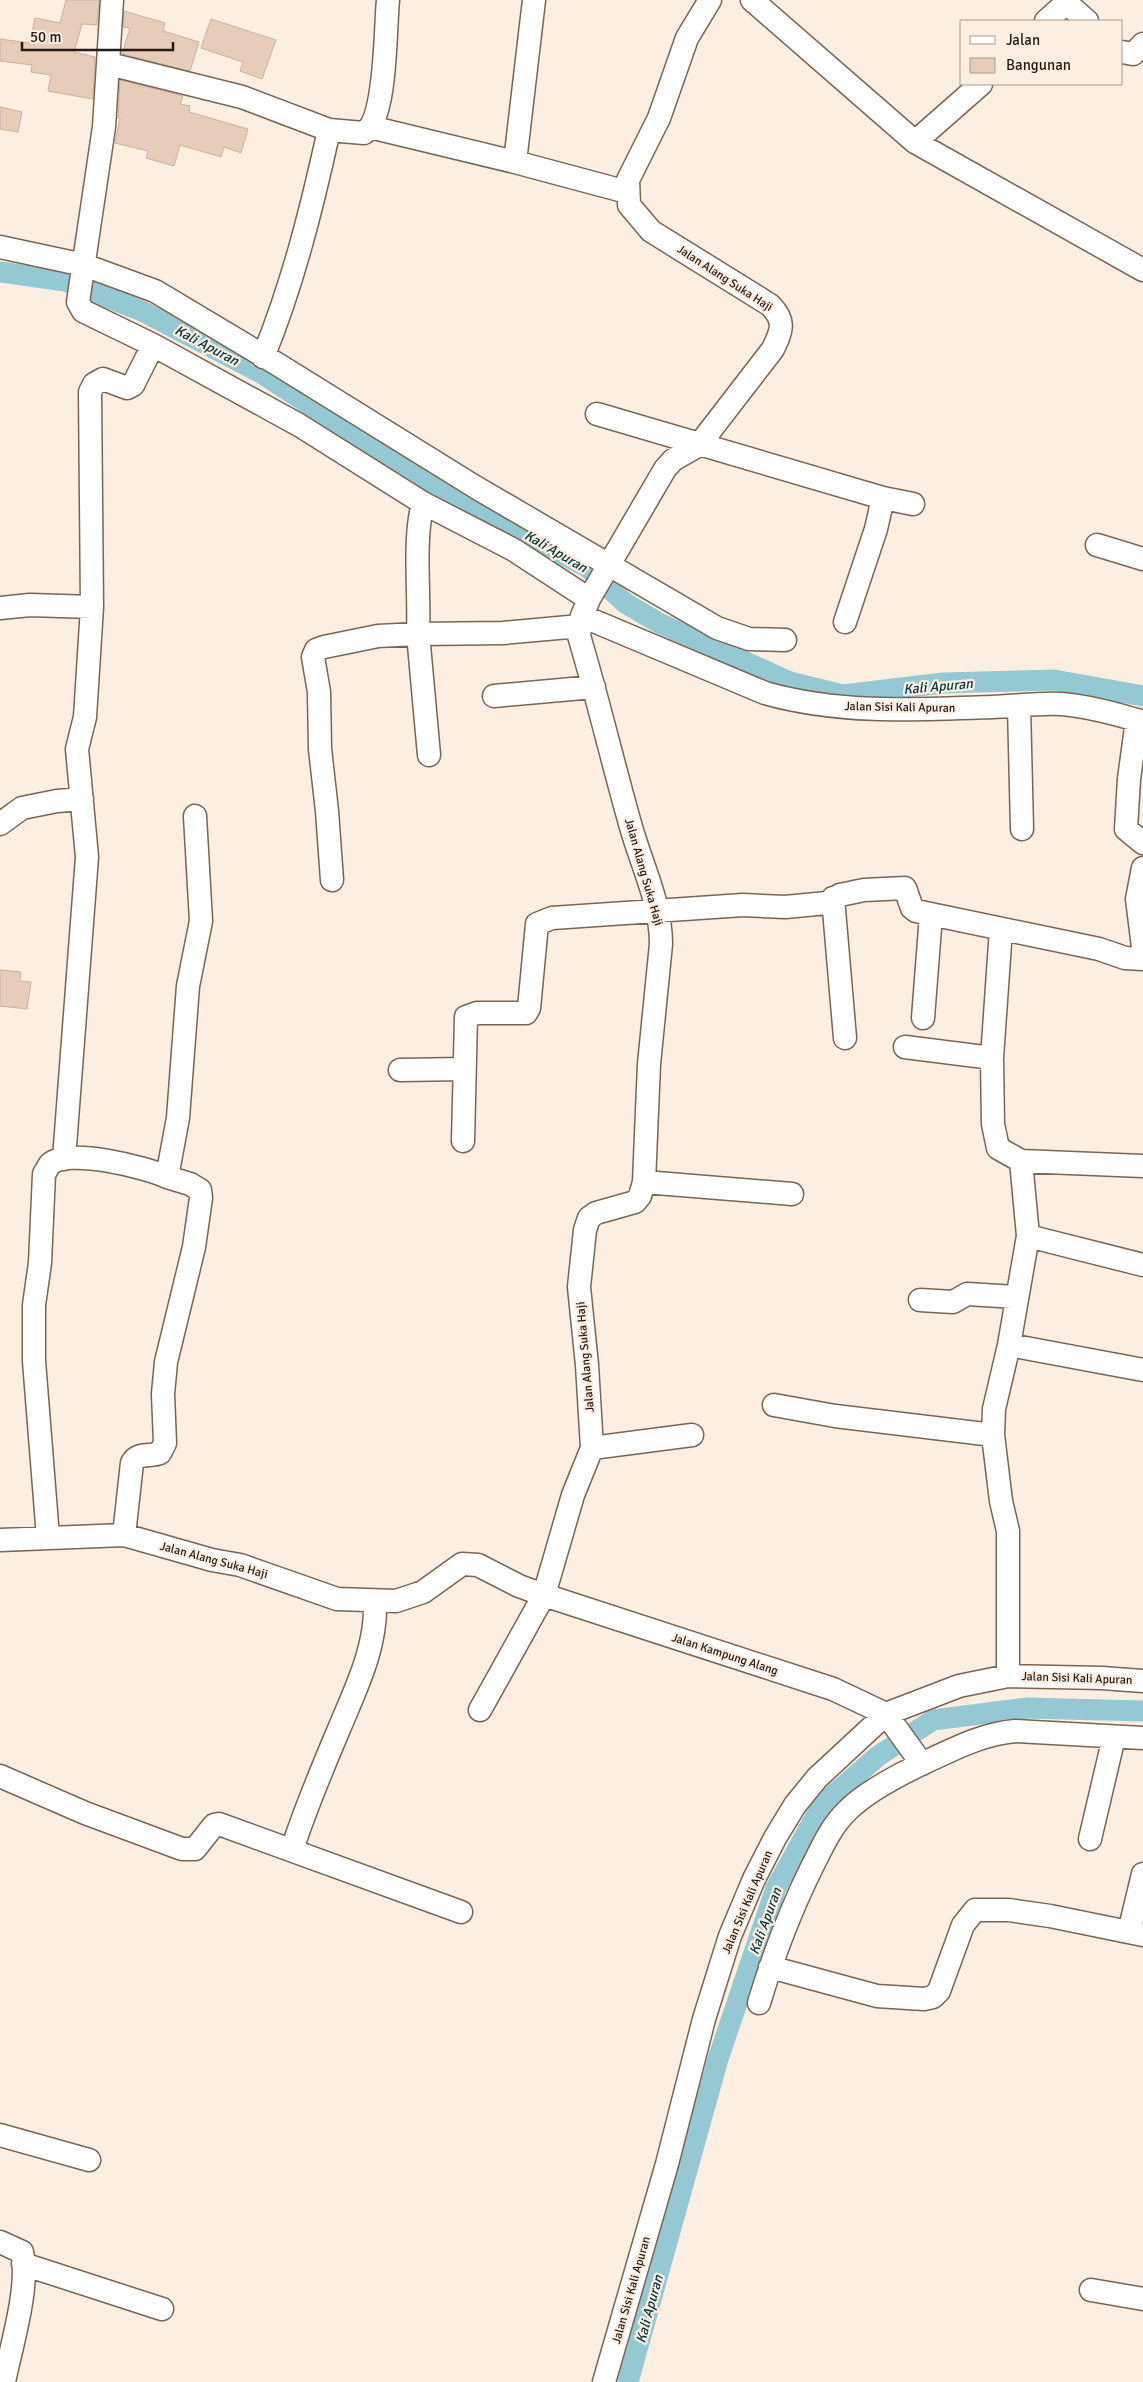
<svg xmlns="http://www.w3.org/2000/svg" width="1143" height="2382" font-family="Signika,sans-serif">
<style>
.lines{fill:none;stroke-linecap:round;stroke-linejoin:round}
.canal{stroke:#94c9d3;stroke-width:21}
.building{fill:#e6ccb9;stroke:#cab19e}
.street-casing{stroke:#7a6453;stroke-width:25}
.street{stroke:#fff;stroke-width:22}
.labels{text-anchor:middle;stroke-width:4.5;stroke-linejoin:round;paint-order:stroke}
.street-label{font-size:12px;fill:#251c15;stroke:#fdeee2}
.water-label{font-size:14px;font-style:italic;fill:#01363e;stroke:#fdeee2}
</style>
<rect width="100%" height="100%" fill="#fdeee2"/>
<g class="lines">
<path class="canal" d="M0,272L65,281L142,311L261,373L399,463L507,526L587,567L625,603L659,623L790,682L843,695L943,683L1054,680L1143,696
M628,2382L718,2059L776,1888L822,1805L878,1756L933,1720L1027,1708L1143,1711"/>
</g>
<path class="building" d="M66,0H99L97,25L82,24L74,52L95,57L93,99L48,91L51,75L31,72L32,65L0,61V39L30,43L35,18L60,23Z
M124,11L165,23L163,31L199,42L190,71L122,54L130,28L123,27Z
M211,19L276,40L262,79L240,71L243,62L201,48Z
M120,80L183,96L180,104L190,106L189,112L248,129L241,153L224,147L221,157L180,145L174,166L146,158L148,151L115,143L120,119L118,118Z
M0,107L22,112L18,132L0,129Z
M0,970L21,972L20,981L31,982L27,1009L0,1006Z"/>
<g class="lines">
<defs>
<path id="street" d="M112,0L104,127L78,302L83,311L153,345L299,425L423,503L514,550L589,599
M752,0L915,142L1143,270
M1046,21L1064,5L1070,6L1087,21
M1122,52L1133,54L1143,44
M109,64L242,97L329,130L364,133C387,119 385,27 388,0
M370,127L515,162L627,192
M915,142L981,84
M515,162L534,0
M0,247L84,265L155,291L277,364L477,488L717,628L749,639L785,640
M263,357C293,284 312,207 329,130
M597,414L883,498L913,504
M1097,545L1143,559
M0,608L30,605L92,607
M582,616L765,693C839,714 916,710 992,707C1015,706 1038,703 1061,704C1088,706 1117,714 1143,722
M845,622L876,529L883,498
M494,696L594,687
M1019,706L1022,829
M1137,720L1129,779L1126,829L1143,843
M429,755L418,634L503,633L580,626
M0,824L22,808L57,801L82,799
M1143,868L1137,899L1143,947
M332,880L327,811L320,749L319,692L313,657L316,650L324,647L378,636L418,634C420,593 413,541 423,503
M833,898L845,1038
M1001,929L992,1058L993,1124L998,1148L1021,1161L1028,1236L1009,1345L994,1409L993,1435L1001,1501L1008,1531V1676
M923,1018L931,915
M905,1047L992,1058
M400,1070L464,1069
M463,1141L466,1017L477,1013H526L529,1008L537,924L552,918L743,905L785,907L827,903L840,895L864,890L905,888L912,908L916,911L1099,949L1125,958L1143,959
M64,1159L87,857L77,749L85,717L92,607L90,392L94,384L103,379L127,388L133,385L153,345
M1021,1161L1143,1166
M644,1182L792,1194
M1028,1236L1143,1265
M920,1300L953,1302L967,1294L1016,1297
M1009,1345L1143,1370
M774,1405L835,1416L993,1435
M592,1448L692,1435
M124,1535L132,1463C137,1452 151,1457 160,1453L165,1443L163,1394L166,1362L194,1247L201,1198L200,1190L190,1184L167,1177L178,1118L188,986L201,921L195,816
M48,1537L34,1361V1305L40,1263L44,1174C46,1171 48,1167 50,1164C69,1148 145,1167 167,1177
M0,1540L124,1535L212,1560L240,1565L337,1599L396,1601L423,1592L462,1564L478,1565L519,1586L544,1595L573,1495L592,1448L587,1365L579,1287L585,1230L589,1218L596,1213L635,1202L640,1196L644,1182L649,1064L661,944C661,903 642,866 631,827C613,764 598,699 579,636L582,616L589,599L665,469L673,460L699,445L773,349C782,330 786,321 770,305L651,231L629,205L628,180L659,118L687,38L710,0
M480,1710L544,1595L833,1689L886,1714L922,1764
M0,1776L85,1813L182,1849H195L214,1825L219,1824L461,1912
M1090,1839L1114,1737
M292,1850C305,1809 322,1769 339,1729C356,1688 377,1647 375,1601
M1129,1932L1143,1874
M770,1967L877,1996L924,1999L933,1997L939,1991L963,1925L975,1910H1009L1050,1916L1143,1935
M759,2003C774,1953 790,1911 813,1865C823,1845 832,1825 848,1810C868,1790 906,1771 932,1759C960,1746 984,1734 1015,1731L1143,1738
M0,2135L89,2160
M0,2242L22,2252C30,2286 11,2347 4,2382
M23,2264L162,2309
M1091,2290L1143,2299
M604,2382L667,2164L704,2019L730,1936L754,1879L775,1838L795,1805L817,1778L886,1714L959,1686L1008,1676L1102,1678L1143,1681"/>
</defs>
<use href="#street" class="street-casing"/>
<use href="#street" class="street"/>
</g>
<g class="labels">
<g class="street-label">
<text transform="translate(725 278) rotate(33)" y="4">Jalan Alang Suka Haji</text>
<text transform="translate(900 707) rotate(1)" y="4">Jalan Sisi Kali Apuran</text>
<text transform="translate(644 872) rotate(74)" y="4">Jalan Alang Suka Haji</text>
<text transform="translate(585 1357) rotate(-95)" y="4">Jalan Alang Suka Haji</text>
<text transform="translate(214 1560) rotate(15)" y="4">Jalan Alang Suka Haji</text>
<text transform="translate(725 1654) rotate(18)" y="4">Jalan Kampung Alang</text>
<text transform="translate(1077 1678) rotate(2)" y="4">Jalan Sisi Kali Apuran</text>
<text transform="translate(747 1902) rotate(-67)" y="4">Jalan Sisi Kali Apuran</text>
<text transform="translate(631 2290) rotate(-74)" y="4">Jalan Sisi Kali Apuran</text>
</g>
<g class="water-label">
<text transform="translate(207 345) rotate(28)" y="5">Kali Apuran</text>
<text transform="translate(556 551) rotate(30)" y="5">Kali Apuran</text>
<text transform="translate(938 686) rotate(-5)" y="5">Kali Apuran</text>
<text transform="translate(765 1921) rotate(-70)" y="5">Kali Apuran</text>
<text transform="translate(649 2309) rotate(-75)" y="5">Kali Apuran</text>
</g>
</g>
<rect x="960" y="20" width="162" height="65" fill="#fdeee2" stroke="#a79a90"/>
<rect x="970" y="36" width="25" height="8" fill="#ffffff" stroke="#a79a90"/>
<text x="1006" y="45" font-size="15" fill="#251c15">Jalan</text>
<rect x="970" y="58" width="25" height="15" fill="#e6ccb9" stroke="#a79a90"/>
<text x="1006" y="70" font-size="15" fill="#251c15">Bangunan</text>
<path d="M22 42v8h151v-8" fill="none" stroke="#251c15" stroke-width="2.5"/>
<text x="30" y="42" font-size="15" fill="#251c15" stroke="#fdeee2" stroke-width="4" paint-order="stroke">50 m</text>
</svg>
